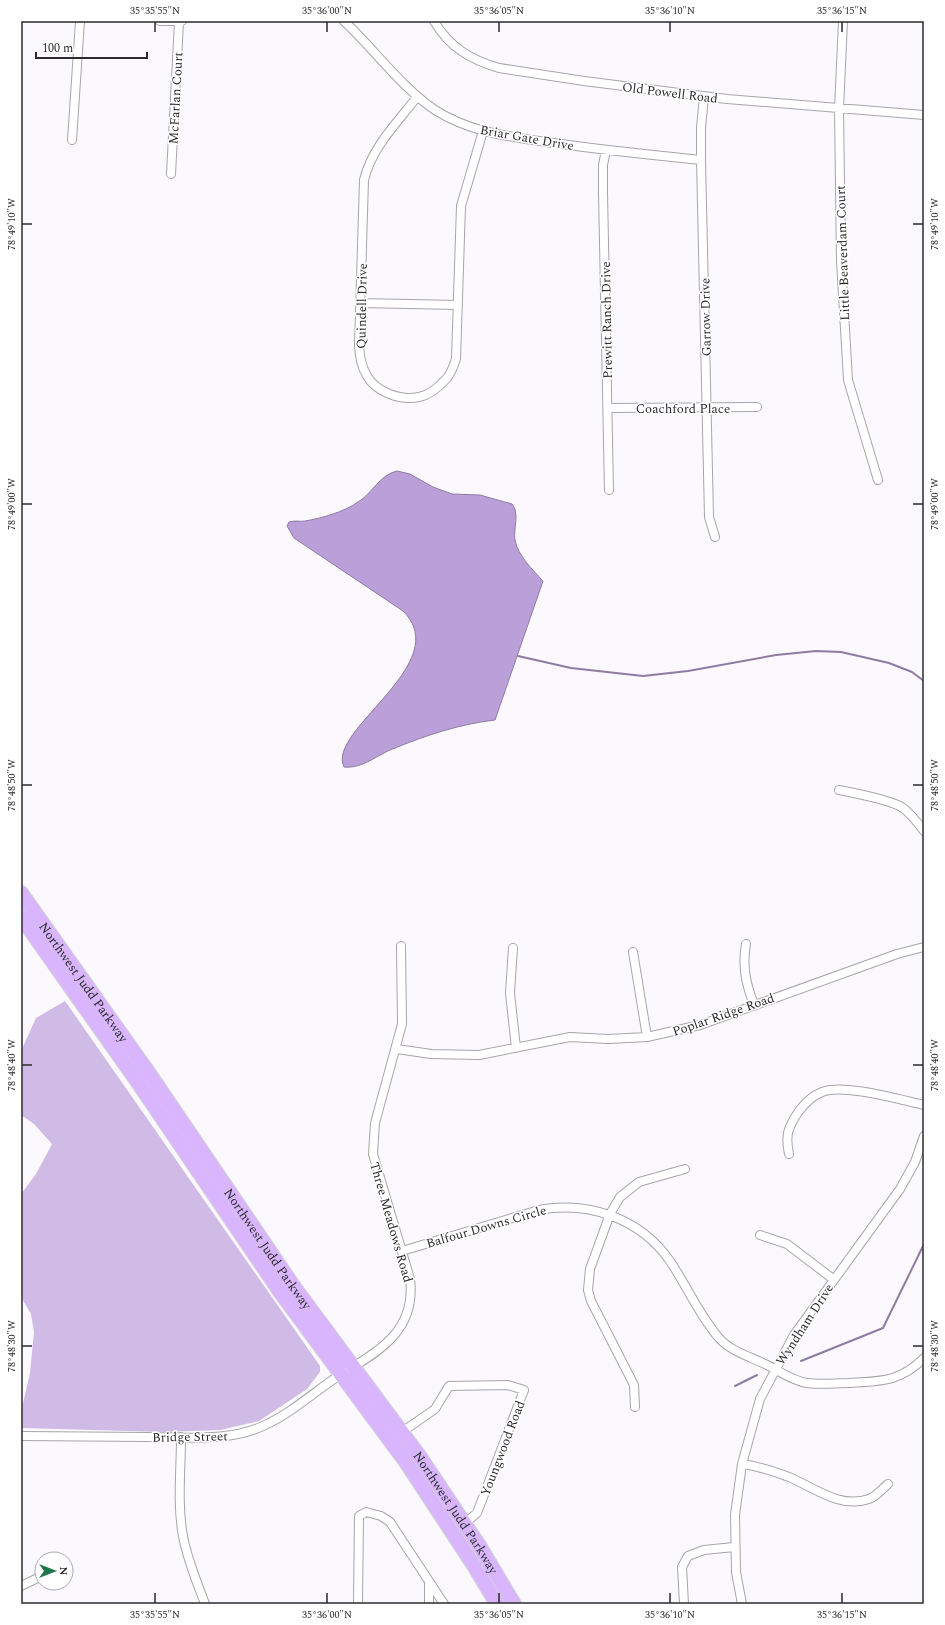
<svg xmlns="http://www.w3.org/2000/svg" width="945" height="1625" font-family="Spectral,serif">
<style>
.green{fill:#d0bbe7}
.water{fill:#ba9fd8;stroke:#8f7ca4}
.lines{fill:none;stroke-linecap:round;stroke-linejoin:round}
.stream{stroke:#8f7ca4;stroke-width:2}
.street-casing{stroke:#a7a5a9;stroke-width:10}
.highway-casing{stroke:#d5d4d5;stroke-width:16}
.street{stroke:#fff;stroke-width:8}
.highway{stroke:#d8b5fc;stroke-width:14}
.ticks{fill:none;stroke:#2b2a2c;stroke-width:1.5}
.labels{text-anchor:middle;stroke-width:3;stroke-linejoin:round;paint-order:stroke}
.street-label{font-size:13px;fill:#2b2a2c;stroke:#fff}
.neatline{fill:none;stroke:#2b2a2c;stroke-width:1.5}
.ticks-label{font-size:10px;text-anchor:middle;fill:#2b2a2c}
</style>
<rect width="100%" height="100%" fill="#fbf9fd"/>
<path class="green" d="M65,1001L320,1366V1372L307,1389L259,1421L220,1430L164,1432L21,1428V1412L30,1373L34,1332L31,1314L21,1297V1194L36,1174L52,1144L34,1124L21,1115V1051L36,1018Z"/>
<path class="water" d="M397,471L410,474L433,487L452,494L480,495L512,504C520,513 513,529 515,540C518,556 533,570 543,581L495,720C460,724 427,735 395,748C378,754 363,769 344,767C326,730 456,663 403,611L294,538L287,526L289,522C295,520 300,522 305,521C322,518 344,512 358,502C373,493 379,475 397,471Z"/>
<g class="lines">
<path class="stream" d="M518,656L571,668L643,676L688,671L776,655L816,651L841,652L889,663L912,672L924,681
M801,1361L883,1328L924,1244
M735,1386L757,1375"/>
<defs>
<path id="street" d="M160,21H182
M344,21C373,48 403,89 435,110C471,133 512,137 554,143C603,150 652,155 701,160
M434,21C449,47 471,60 499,68L584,81L727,99L924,115
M843,21L839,109L841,261L848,380L878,480
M704,96L701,128V160L709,517L715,537
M417,97C397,123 372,147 364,180L359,346C360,356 361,366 367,376C376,392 401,401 419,397C430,395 439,387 447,378C451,373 454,365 456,359L461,206L483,131
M72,140L80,21
M606,150L603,165V193L609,490
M171,174L179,22
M360,303L458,305
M608,408L757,407
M839,790C854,793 892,800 903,808C911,814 918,823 924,831
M746,944C742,966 746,984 754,1005
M513,948L510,993L516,1048
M633,952L647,1037
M397,1049L431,1054L479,1055L570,1037L608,1039L647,1037L700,1025L897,954L924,947
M789,1154C785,1135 788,1127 799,1111C805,1103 812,1096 822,1092C842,1083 901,1100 924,1105
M760,1235L787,1244L833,1279
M402,1251L539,1210C589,1201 640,1218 670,1261C687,1286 699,1315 719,1338C731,1352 752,1357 769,1366C781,1372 793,1381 807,1383C821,1385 835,1383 849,1383C882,1381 900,1382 924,1358
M635,1407L634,1385L591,1301L588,1290L590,1269L610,1214L620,1197L639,1182L685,1169
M402,1432L435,1409L449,1386L508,1385L524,1390L477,1513L464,1524
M21,1436C64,1436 106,1437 149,1437C186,1437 228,1442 263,1426C293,1413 318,1388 346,1371C384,1349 416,1327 410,1279L373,1154L375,1123L402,1024L401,946
M181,1437C181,1470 177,1504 183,1536C187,1559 197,1582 205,1604
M742,1464C758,1466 773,1471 789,1477C815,1488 840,1509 869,1499C876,1497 883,1488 888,1484
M21,1586L42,1576
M358,1604L359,1516L366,1512L381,1516L390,1522L444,1604
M429,1604V1583
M684,1604L682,1567L688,1556L704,1550L734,1547
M742,1604L736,1572L735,1515L742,1464L760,1399L794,1335L900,1189L915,1162L924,1136"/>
<g id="highway">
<path id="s1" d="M21,893L148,1072L294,1287L420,1457L480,1547L514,1604"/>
<path d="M21,917L137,1081L281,1293L406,1462L473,1564L497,1604"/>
</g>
</defs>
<use href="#street" class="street-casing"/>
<use href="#highway" class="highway-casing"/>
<use href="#street" class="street"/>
<use href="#highway" class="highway"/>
</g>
<path class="ticks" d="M155,22V32M327,22V32M499,22V32M670,22V32M842,22V32M22,224H32M913,224H923M22,504H32M913,504H923M22,785H32M913,785H923M22,1065H32M913,1065H923M22,1346H32M913,1346H923M155,1593V1603M327,1593V1603M499,1593V1603M670,1593V1603M842,1593V1603"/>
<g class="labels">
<g class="street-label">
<text transform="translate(670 92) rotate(7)" y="5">Old Powell Road</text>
<text transform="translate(175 98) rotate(-87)" y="5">McFarlan Court</text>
<text transform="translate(527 137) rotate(10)" y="5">Briar Gate Drive</text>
<text transform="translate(842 253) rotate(-92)" y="5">Little Beaverdam Court</text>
<text transform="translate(361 306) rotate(-89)" y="5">Quindell Drive</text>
<text transform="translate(705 317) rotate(-91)" y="5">Garrow Drive</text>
<text transform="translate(606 320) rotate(-91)" y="5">Prewitt Ranch Drive</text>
<text x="683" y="413">Coachford Place</text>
<text dy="5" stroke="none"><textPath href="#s1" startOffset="109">Northwest Judd Parkway</textPath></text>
<text transform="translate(723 1014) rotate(-19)" y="5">Poplar Ridge Road</text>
<text transform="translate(392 1222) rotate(74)" y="5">Three Meadows Road</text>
<text transform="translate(486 1226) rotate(-16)" y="5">Balfour Downs Circle</text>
<text dy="5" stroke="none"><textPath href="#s1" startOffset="433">Northwest Judd Parkway</textPath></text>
<text transform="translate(804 1324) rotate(-57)" y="5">Wyndham Drive</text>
<text transform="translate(190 1436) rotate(-1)" y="5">Bridge Street</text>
<text transform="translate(502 1448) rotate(-69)" y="5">Youngwood Road</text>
<text dy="5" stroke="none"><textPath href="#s1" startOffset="757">Northwest Judd Parkway</textPath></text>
</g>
</g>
<rect width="945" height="1625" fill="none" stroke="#ffffff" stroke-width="44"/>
<g transform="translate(54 1571) rotate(90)"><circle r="19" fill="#ffffff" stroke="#aaaaab"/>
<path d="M0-3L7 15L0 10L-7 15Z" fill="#1f774b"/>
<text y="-6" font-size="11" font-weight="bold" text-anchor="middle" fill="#2b2a2c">N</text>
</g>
<path d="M36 52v6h111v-6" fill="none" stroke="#2b2a2c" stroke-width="2"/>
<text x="42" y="52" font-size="12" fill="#2b2a2c" stroke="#ffffff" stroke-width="3" paint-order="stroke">100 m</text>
<rect x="22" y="22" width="901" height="1581" class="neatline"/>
<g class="ticks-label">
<text x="155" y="14">35°35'55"N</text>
<text x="327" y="14">35°36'00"N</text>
<text x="499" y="14">35°36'05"N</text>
<text x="670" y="14">35°36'10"N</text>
<text x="842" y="14">35°36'15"N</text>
<text transform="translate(934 224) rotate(-90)" y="4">78°49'10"W</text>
<text transform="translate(11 224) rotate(-90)" y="4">78°49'10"W</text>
<text transform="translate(934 504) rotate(-90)" y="4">78°49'00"W</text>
<text transform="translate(11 504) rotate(-90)" y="4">78°49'00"W</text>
<text transform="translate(934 785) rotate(-90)" y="4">78°48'50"W</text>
<text transform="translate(11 785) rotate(-90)" y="4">78°48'50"W</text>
<text transform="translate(934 1065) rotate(-90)" y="4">78°48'40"W</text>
<text transform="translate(11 1065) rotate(-90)" y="4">78°48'40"W</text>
<text transform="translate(934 1346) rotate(-90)" y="4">78°48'30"W</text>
<text transform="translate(11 1346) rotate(-90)" y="4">78°48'30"W</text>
<text x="155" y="1618">35°35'55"N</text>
<text x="327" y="1618">35°36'00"N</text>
<text x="499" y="1618">35°36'05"N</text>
<text x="670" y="1618">35°36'10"N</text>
<text x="842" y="1618">35°36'15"N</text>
</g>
</svg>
